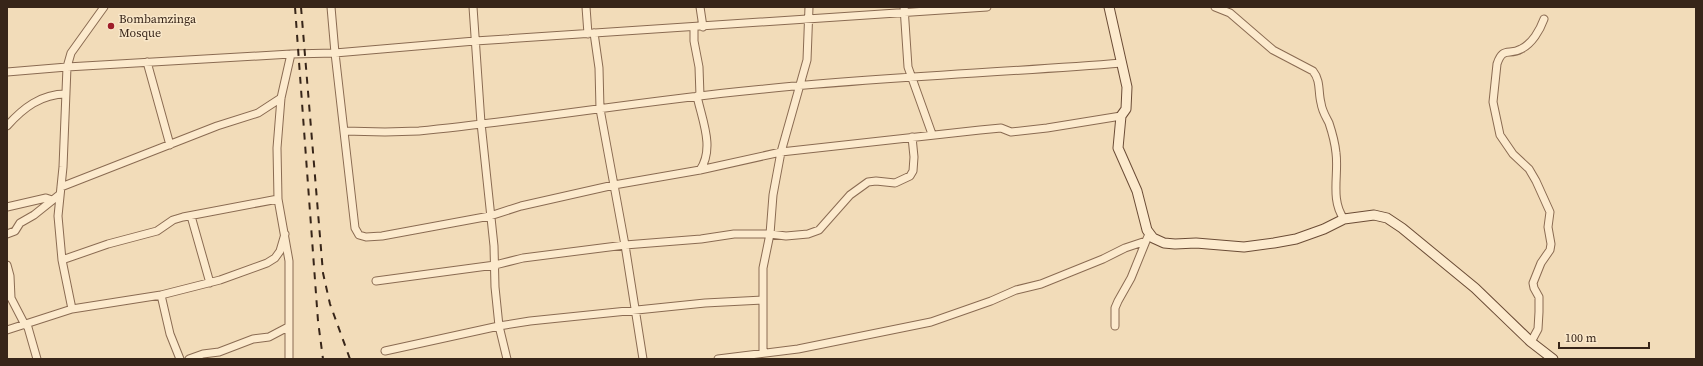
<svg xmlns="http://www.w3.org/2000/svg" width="1703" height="366" font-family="'Source Serif 4',serif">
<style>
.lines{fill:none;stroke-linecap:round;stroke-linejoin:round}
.street-casing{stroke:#8a6b52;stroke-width:9}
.secondary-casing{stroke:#6b4c36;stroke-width:11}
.street{stroke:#fceacd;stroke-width:7}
.secondary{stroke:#fceacd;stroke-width:9}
.rail{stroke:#372519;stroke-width:2;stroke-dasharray:7 7;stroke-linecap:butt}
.poi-dot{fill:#9e1d29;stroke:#f9e7c9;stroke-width:1.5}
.labels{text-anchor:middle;stroke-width:3;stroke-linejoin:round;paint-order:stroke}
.poi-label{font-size:12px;fill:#372519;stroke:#f9e7c9;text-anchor:start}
</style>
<rect width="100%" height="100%" fill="#f2dcb9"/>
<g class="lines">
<defs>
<path id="street" d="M331,7L335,53L355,228L359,235L366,237L382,236L490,216L521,206L614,185L700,170L781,152L980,130L1001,128L1011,132L1047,128L1121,116
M473,7L481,123L494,246L495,287L499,326L507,359
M586,7L588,34
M700,7L703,27
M904,7L908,67L932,134
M1215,7L1230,13L1273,50L1313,71C1321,81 1318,92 1321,103C1322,111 1326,117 1329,123C1332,132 1335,143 1336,153C1339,174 1330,200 1344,219
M694,27V41L699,67L700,96
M594,33L599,68L600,109L625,245L643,359
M147,62L170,145
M7,72L67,67L291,54L335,53L475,41L987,7
M697,96C702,120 715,148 700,170
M7,126C23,108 41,94 66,94
M344,131L385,132L419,131C531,120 642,101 754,90C876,77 999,73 1122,63
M61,187L217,126L258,113L281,98
M7,207L46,198L52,200
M191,216L210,283
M7,234L15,231L20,223L34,215L59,195
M62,260L108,244L157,231L173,220L183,217L278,199
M7,265L10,276L11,298L25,325
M376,281L495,265L523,258L625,245L701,239L734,234H770L786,236L808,234L819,230L850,195L868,182L876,181L895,183L910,176L913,171L914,157L912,137
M161,295L170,334L180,359
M72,309L62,260L58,216L63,167L67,67L71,53L104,7
M27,324L37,359
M1115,326V308L1118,301L1131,278L1146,241
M7,330L72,309L161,295L220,280L267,263L275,258L280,251L285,234
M1531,342L1538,329L1539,312V297L1534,288L1533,283L1541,263L1550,250L1551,244L1548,227L1550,212L1536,181L1529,169L1513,154L1500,135L1493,102L1497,64C1503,46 1509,56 1521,49C1532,44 1540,30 1544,19
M385,351L499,326L530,321L705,303L763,300
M763,353V268L770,234L773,195L781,152L807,60L809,7
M189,359L203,354L219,352L253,339L269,337L288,327
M289,359V261L278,199L277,148L281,98L291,54
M718,359L798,349L931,322L991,301L1016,290L1041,284L1103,259L1125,248L1146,241L1149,234"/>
<path id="secondary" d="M1109,7L1127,87L1126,109L1121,116L1118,148L1137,191L1147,230L1153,238L1164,243L1175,244L1196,243L1244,247L1274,243L1296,239L1324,229L1344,219L1374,215L1387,218L1402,228L1475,288L1531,342L1553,359"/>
</defs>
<use href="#street" class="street-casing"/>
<use href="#secondary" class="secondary-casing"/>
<use href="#street" class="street"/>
<use href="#secondary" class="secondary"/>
<path class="rail" d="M295,7L318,321L323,359
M301,7L323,273L330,304L350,359
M1109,359H1138"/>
</g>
<circle class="poi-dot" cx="111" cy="26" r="4"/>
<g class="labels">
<g class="poi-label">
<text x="119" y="23">Bombamzinga<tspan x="119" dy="14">Mosque</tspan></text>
</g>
</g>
<rect width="1703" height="366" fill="none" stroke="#372519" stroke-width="16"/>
<path d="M1559 342v6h90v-6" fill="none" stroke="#372519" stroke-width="2"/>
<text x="1565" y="342" font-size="12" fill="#372519" stroke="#f9e7c9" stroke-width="3" paint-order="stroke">100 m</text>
</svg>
